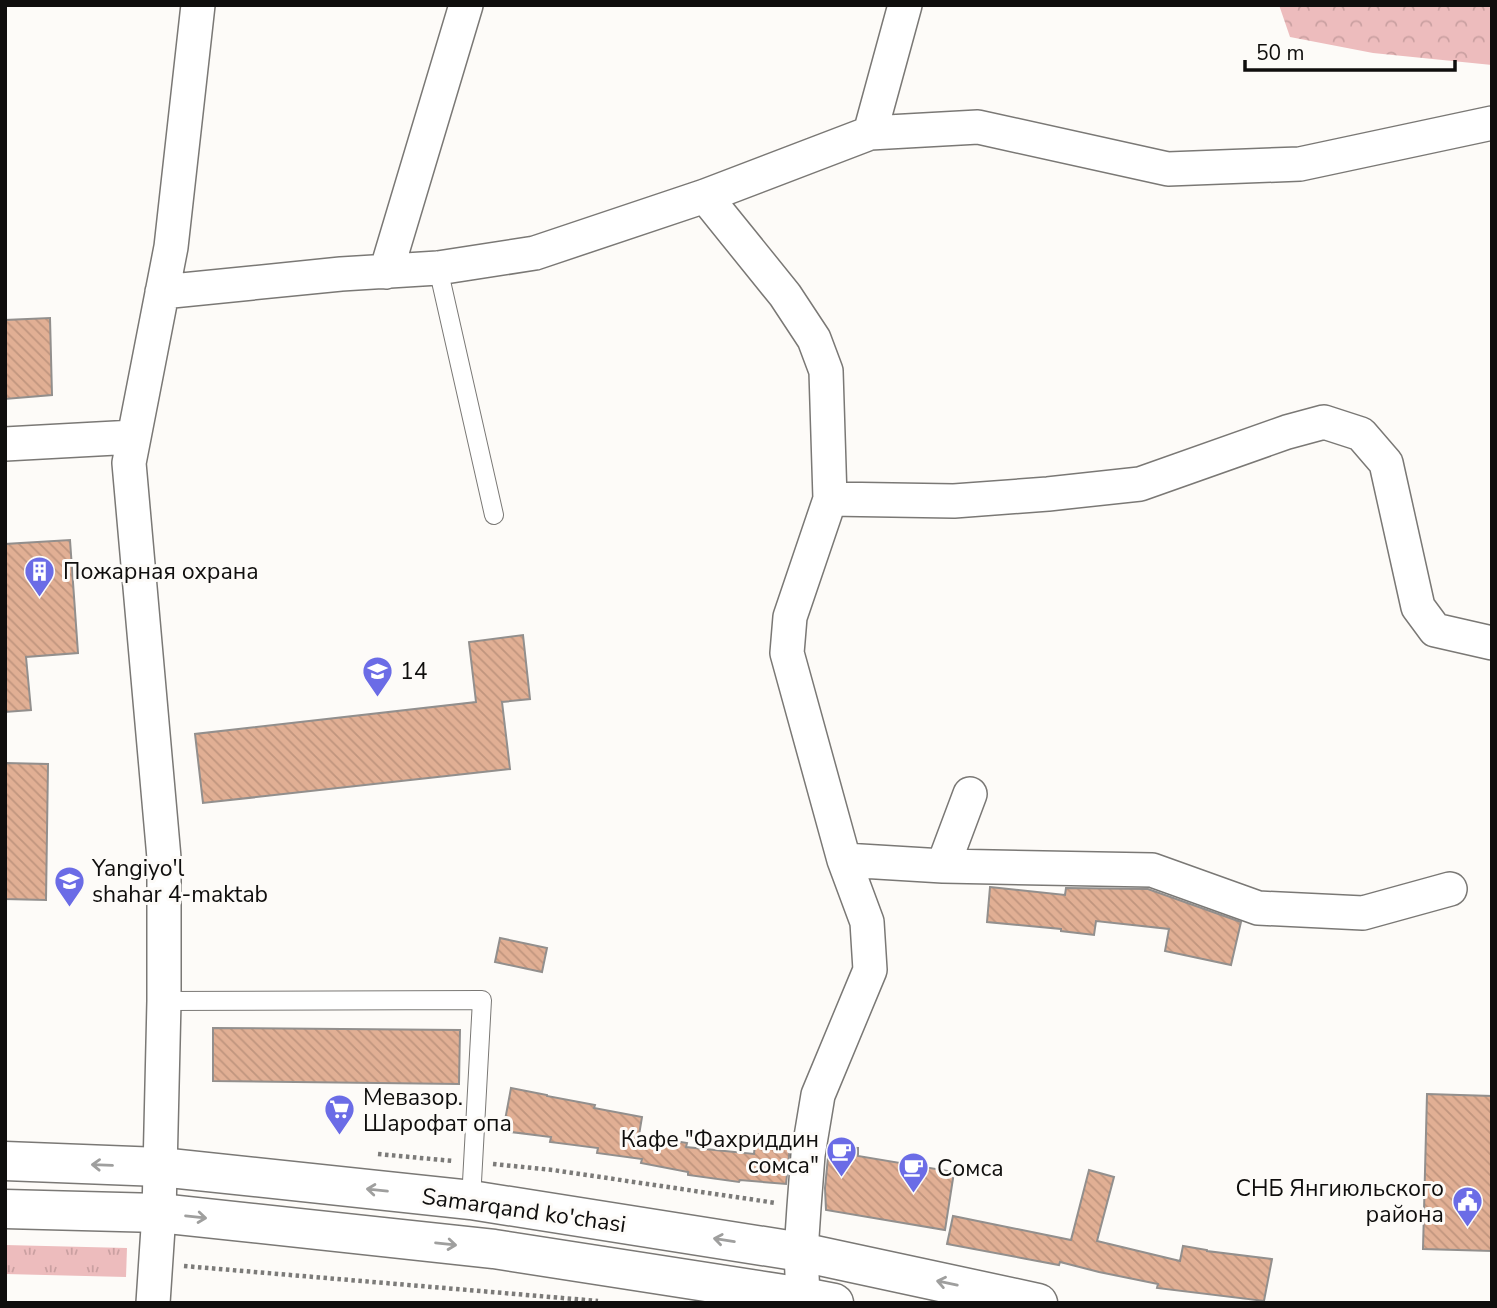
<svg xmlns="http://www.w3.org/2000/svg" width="1497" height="1308" font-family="'Nunito Sans',sans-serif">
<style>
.grass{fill:url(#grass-tufts)}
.park{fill:url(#park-crowns)}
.building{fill:url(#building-back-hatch);stroke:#928f8d;stroke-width:2}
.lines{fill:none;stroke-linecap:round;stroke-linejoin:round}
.service-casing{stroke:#7a7875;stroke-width:20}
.minor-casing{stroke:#7a7875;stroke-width:36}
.secondary-casing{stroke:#7a7875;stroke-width:41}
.path{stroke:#7c7b79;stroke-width:4.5;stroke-dasharray:3.5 3.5;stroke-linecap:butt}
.service{stroke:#fff;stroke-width:18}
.minor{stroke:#fff;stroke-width:33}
.secondary{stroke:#fff;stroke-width:38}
.oneway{stroke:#9f9f9e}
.labels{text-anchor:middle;stroke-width:6;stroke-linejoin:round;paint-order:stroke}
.poi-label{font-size:23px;fill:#0f0e0d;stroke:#fdfbf8;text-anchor:start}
.street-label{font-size:23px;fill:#0f0e0d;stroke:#fdfbf8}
</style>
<defs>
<pattern id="grass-tufts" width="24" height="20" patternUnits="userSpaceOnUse" patternTransform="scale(1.75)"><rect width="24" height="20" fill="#edbcbd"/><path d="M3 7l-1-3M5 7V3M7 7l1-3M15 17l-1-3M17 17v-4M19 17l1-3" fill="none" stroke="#caa0a1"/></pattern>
<pattern id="park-crowns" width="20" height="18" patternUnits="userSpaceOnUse" patternTransform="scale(1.75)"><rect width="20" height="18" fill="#edbcbd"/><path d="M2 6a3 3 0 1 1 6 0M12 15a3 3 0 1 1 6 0" fill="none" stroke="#caa0a1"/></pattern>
<pattern id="building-back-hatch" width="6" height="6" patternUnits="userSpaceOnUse" patternTransform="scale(1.75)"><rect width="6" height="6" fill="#e1af94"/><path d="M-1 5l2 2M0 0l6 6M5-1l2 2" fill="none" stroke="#c0957e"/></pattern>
</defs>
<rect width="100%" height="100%" fill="#fdfbf8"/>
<path class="grass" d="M5,1245L127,1248L126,1277L5,1274Z"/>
<path class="park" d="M1279,5H1492V65L1373,53L1290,37Z"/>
<path class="building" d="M50,318L52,395L5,399V320Z
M70,540L78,653L26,657L31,710L5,712V544Z
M523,635L530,699L502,702L510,769L203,803L195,734L476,702L469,642Z
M5,763L48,764L46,900L5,899Z
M990,887L1065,895L1066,888L1148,889L1241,922L1231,965L1165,951L1169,929L1096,921L1094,935L1061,931V929L987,922Z
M500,938L547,948L542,972L495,962Z
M213,1028L460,1030L459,1084L213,1081Z
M511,1088L547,1095V1096L595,1105L594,1108L642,1117L639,1135L687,1143L686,1147L754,1154L756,1134L791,1137L786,1184L740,1180L739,1182L688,1175V1172L641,1163L642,1159L597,1153L598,1148L550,1142L551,1137L503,1131Z
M1427,1094L1492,1096V1251L1423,1249Z
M829,1147L858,1148V1156L954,1172L945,1230L826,1210L825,1188Z
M1089,1170L1114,1177L1097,1241L1180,1261L1183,1246L1207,1250V1251L1272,1259L1264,1301L1157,1288L1158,1284L1099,1272L1060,1262L1059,1265L947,1244L953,1216L1071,1240Z"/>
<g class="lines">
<defs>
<path id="service" d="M438,268L494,515
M164,1001L482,1000L471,1200"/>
<path id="minor" d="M870,133L905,5
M705,196L785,295L814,339L826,371L830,499L790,617L787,653L844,860L867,922L870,970L818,1095L808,1155L804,1207L801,1252L803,1297
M386,272L466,5
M162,292L341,274L438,268L535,253L705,196L870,133L978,127L1168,169L1300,164L1492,123
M5,444L134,437
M830,499L954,501L1048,494L1140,484L1287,432L1324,422L1361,434L1386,463L1418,607L1435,630L1492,643
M844,860L943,866L1152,870L1258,908L1363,913L1450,889
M943,866L970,794
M153,1303L159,1213L164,1001V858L129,463L171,247L198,5"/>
<path id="secondary" d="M5,1161L160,1167L471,1200L801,1252L1038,1303
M5,1209L159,1213L494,1249L803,1297L834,1303"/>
</defs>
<use href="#service" class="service-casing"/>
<use href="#minor" class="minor-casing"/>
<use href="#secondary" class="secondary-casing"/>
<path class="path" d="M378,1154L453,1161
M493,1164L553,1170L776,1203
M184,1266L598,1301"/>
<use href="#service" class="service"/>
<use href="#minor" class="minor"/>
<use href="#secondary" class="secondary"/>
</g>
<defs><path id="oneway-shaft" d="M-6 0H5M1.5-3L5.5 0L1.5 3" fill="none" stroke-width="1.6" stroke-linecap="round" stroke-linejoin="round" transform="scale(1.75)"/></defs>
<g class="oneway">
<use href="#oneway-shaft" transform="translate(102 1165) rotate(-178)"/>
<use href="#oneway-shaft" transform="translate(377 1190) rotate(-174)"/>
<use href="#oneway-shaft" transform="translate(196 1217) rotate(6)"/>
<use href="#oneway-shaft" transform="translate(724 1240) rotate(-171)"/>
<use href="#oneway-shaft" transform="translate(446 1244) rotate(6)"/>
<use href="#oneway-shaft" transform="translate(947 1283) rotate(-168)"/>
</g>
<defs>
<symbol id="building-pin" viewBox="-11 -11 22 30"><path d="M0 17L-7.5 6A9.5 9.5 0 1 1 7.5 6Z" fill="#6b6ce6" stroke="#fdfbf8"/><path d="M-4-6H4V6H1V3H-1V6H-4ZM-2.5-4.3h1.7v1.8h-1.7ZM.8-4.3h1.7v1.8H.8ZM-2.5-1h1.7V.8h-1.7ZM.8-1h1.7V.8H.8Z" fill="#fff"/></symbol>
<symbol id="school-pin" viewBox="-11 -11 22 30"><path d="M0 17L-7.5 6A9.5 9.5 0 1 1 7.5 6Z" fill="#6b6ce6" stroke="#fdfbf8"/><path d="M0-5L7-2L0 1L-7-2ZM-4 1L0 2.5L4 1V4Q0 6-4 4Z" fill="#fff"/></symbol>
<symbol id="supermarket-pin" viewBox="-11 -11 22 30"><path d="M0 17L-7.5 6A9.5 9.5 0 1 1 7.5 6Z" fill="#6b6ce6" stroke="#fdfbf8"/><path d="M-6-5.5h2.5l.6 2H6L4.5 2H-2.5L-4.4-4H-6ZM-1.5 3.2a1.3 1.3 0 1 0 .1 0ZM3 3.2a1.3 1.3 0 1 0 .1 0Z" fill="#fff"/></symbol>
<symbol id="cafe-pin" viewBox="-11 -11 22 30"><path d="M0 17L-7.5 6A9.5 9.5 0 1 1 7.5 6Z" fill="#6b6ce6" stroke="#fdfbf8"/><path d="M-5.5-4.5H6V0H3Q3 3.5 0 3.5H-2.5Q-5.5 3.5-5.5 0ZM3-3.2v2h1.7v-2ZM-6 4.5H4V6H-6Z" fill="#fff"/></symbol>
<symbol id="civic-pin" viewBox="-11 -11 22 30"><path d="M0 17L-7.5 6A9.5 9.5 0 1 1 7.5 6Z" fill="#6b6ce6" stroke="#fdfbf8"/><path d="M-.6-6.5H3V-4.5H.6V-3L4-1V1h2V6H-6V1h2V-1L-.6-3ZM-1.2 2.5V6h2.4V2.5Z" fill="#fff"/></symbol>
</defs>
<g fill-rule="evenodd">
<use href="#building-pin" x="22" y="554" width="35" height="47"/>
<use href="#school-pin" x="360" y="654" width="35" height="47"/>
<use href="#school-pin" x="52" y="864" width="35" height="47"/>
<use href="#supermarket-pin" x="322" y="1092" width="35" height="47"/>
<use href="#cafe-pin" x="824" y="1134" width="35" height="47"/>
<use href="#cafe-pin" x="896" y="1150" width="35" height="47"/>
<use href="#civic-pin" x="1450" y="1184" width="35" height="47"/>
</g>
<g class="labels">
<g class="poi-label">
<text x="63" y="579">Пожарная охрана</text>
<text x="400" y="679">14</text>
<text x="92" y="876">Yangiyo'l<tspan x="92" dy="26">shahar 4-maktab</tspan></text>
<text x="363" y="1105">Мевазор.<tspan x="363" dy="26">Шарофат опа</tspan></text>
<text x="819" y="1147" text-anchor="end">Кафе "Фахриддин<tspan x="819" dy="26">сомса"</tspan></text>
<text x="937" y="1176">Сомса</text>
<text x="1444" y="1196" text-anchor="end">СНБ Янгиюльского<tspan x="1444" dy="26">района</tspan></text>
</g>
<g class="street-label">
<text transform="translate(524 1210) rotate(8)" y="8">Samarqand ko'chasi</text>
</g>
</g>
<rect width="1497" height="1308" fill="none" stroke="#0f0e0d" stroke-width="14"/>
<path d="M1245 60v10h210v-10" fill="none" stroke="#0f0e0d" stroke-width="3.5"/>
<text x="1256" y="60" font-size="21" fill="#0f0e0d" stroke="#fdfbf8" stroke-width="5" paint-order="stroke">50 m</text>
</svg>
